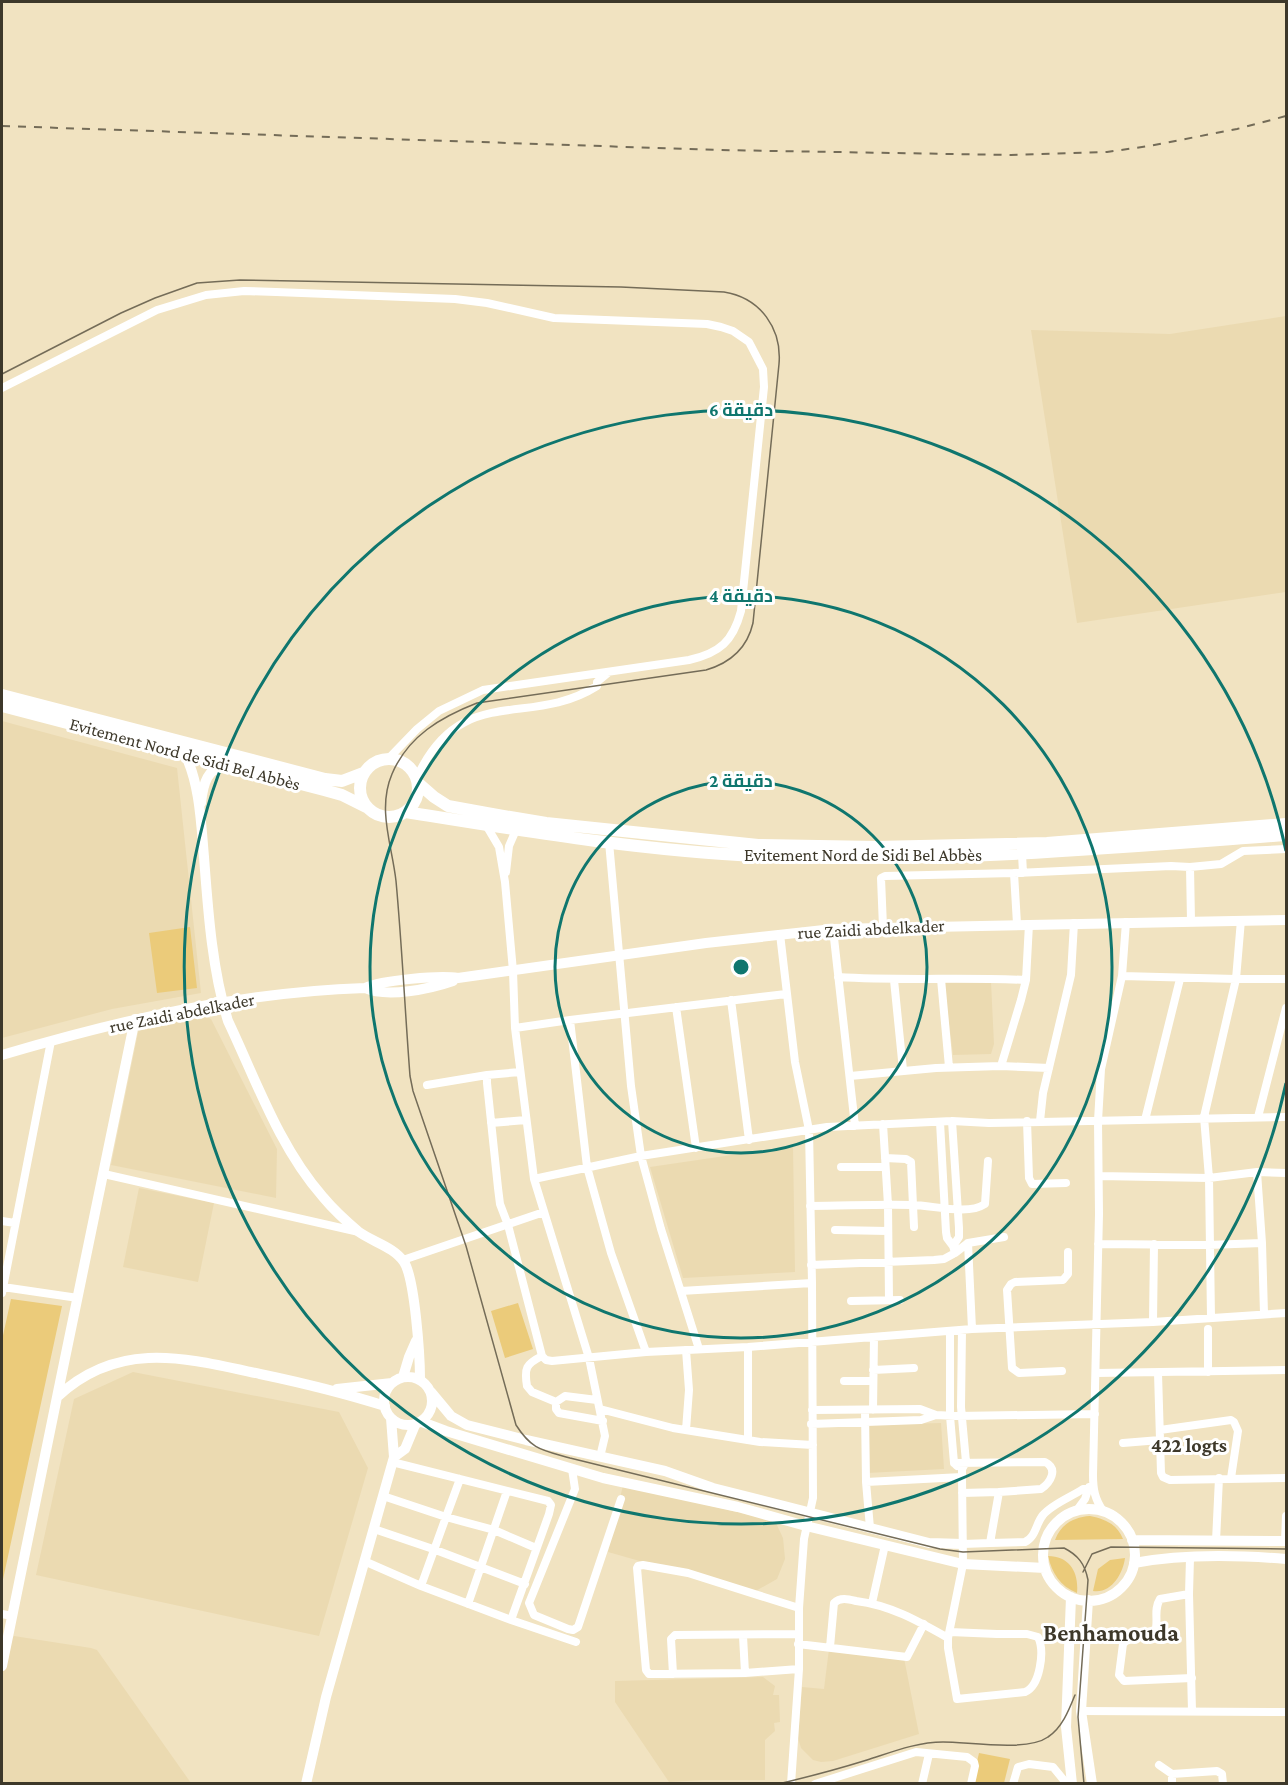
<svg xmlns="http://www.w3.org/2000/svg" width="1288" height="1785" font-family="'Crimson Pro',Cairo,serif">
<style>
.built{fill:#ebdab1}
.green{fill:#ebcb7a}
.lines{fill:none;stroke-linecap:round;stroke-linejoin:round}
.minor{stroke:#fff;stroke-width:8}
.major{stroke:#fff;stroke-width:10}
.highway{stroke:#fff;stroke-width:12}
.tram{stroke:#746c58;stroke-width:1.5}
.rail{stroke:#746c58;stroke-width:2;stroke-dasharray:8 8;stroke-linecap:butt}
.ring{fill:none;stroke:#0f766e;stroke-width:3}
.labels{text-anchor:middle;stroke-width:6;stroke-linejoin:round;paint-order:stroke}
.street-label{font-size:18px;fill:#3d382a;stroke:#fff}
.neighbourhood-label{font-size:20px;font-weight:bold;fill:#3d382a;stroke:#fff}
.district-label{font-size:24px;font-weight:bold;fill:#3d382a;stroke:#fff}
.centre{fill:#0f766e;stroke:#fff;stroke-width:3}
.ring-label{font-size:18px;text-anchor:middle;font-weight:bold;fill:#0f766e;stroke:#fff;stroke-width:6;stroke-linejoin:round;paint-order:stroke}
</style>
<rect width="100%" height="100%" fill="#f1e3c1"/>
<path class="built" d="M1286,316V592L1077,623L1031,330L1170,334Z
M2,721L177,768L201,993L112,1009L2,1038Z
M991,982L994,1044L991,1054L953,1055L944,983Z
M205,1016L211,1019L277,1149L276,1198L111,1165L139,1028Z
M793,1146L795,1272L683,1278L650,1167Z
M139,1188L214,1203L198,1282L123,1267Z
M133,1372L339,1412L368,1468L319,1636L36,1575L74,1399Z
M941,1423L944,1469L867,1473L866,1425Z
M623,1485L775,1521L783,1538L785,1559L777,1579L752,1593L608,1552Z
M14,1636L91,1648L97,1650L191,1783L2,1784V1673L9,1640Z
M829,1649L903,1653L919,1734L833,1761L821,1762L813,1760L801,1748L798,1738L802,1687L824,1689Z
M763,1677L775,1686L773,1695H779L780,1722L774,1723L775,1731L765,1740V1780H704L669,1782L615,1702V1681Z"/>
<path class="green" d="M190,927L197,988L157,993L149,933Z
M11,1299L62,1306L2,1584V1340Z
M518,1303L533,1349L505,1358L491,1311Z
M1090,1516C1105,1519 1117,1524 1123,1539L1055,1540C1061,1524 1074,1517 1090,1516Z
M1048,1556C1070,1556 1079,1573 1077,1593C1060,1586 1052,1573 1048,1556Z
M1125,1558C1123,1574 1111,1594 1093,1591L1098,1569L1110,1560Z
M979,1753L1010,1759L1004,1783L972,1784Z"/>
<g class="lines">
<path class="minor" d="M2,388L157,310L206,295L244,291L276,292L455,299L487,303L554,318L707,324L721,327L733,331L749,342L763,369L764,387L741,611C733,641 720,653 689,660L483,690L439,711L417,729L389,758
M417,777C462,681 529,729 597,686V682L608,673
M486,825L499,847L505,882L513,971L515,1028L534,1179L589,1358L605,1436L600,1457
M609,842L631,1086L641,1156L661,1229L699,1349
M1022,854L1023,873
M1190,867L1221,864L1243,851L1286,849
M506,872L509,846L516,830
M1014,873L1017,924
M883,927L881,878L885,876L1014,873L1171,866L1190,867L1191,921
M833,929L855,1126
M780,934L795,1062L809,1130L812,1283L813,1498L804,1539L799,1608V1669L791,1784
M1122,976L1236,979H1286
M838,977C901,981 963,977 1026,980
M941,979L949,1067
M894,980L903,1070
M731,1000L749,1140
M676,1007L696,1148
M570,1020L587,1167L611,1253L646,1352
M515,1028L570,1020L786,994
M1001,1066L1021,1000L1026,980L1029,924
M520,1072L487,1075V1083L498,1188L500,1204L508,1225L542,1356L546,1360L552,1361L646,1352L748,1347L972,1329L1153,1322L1286,1313
M850,1076L936,1068L1001,1066L1049,1068
M427,1085L487,1075
M1258,1117L1286,1008
M1145,1120L1180,979
M1027,1121L1029,1178L1032,1184L1066,1183
M1040,1121L1043,1093L1071,975L1074,923
M940,1122L946,1232L947,1238L953,1246
M491,1123L526,1120
M883,1124L888,1205L889,1300
M885,1158L906,1159L911,1162L914,1227
M841,1167H885
M1257,1172L1262,1243L1264,1314
M104,1174L359,1232
M1099,1176L1209,1178L1257,1172L1286,1173
M534,1179L641,1156L827,1127L952,1121L989,1123L1286,1117
M810,1206C844,1206 878,1204 912,1205C933,1205 967,1216 985,1204L988,1161
M2,1221L15,1223
M835,1230L888,1231
M968,1243L972,1329
M1098,1244L1208,1245L1262,1243
M955,1253L968,1243L1004,1237
M403,1260L544,1212
M811,1265L934,1260L944,1259L955,1253L953,1246L959,1237V1228L952,1121
M3,1287L78,1298
M681,1291L812,1283
M2,1293L51,1041
M851,1301L900,1300
M1211,1318L1209,1178L1204,1117L1236,979L1241,920
M1153,1322L1154,1244
M950,1331V1416L954,1463L957,1466
M686,1350L689,1390L686,1430
M542,1356C526,1364 524,1368 527,1386L532,1392L556,1402
M873,1370L914,1368
M1062,1371L1019,1373L1012,1368L1007,1290L1011,1284L1015,1282L1063,1280L1068,1274V1252
M1208,1372V1329
M1096,1373L1286,1370
M1158,1373L1161,1473L1163,1477L1170,1480L1286,1478
M844,1381H873
M597,1400L565,1396L556,1402V1409L559,1413L603,1421
M600,1409L673,1428L760,1442L813,1445
M812,1410L920,1409L936,1415L956,1416L1095,1414
M873,1410L874,1337
M865,1411L866,1482L870,1528
M811,1424L921,1420L936,1415
M1160,1430L1231,1420L1234,1422L1238,1431L1231,1478
M748,1440V1347
M1123,1443L1160,1440
M954,1463L1045,1462C1059,1469 1050,1483 1041,1489L999,1492L990,1543L963,1544
M572,1469L575,1489L529,1603L534,1615L568,1629L573,1630L578,1627L621,1499
M866,1482L962,1477
M962,1493L999,1492
M383,1496L446,1517L460,1479
M1077,1510L1085,1499L1089,1487
M1103,1511C1095,1499 1093,1490 1093,1475L1099,1214L1098,1121L1101,1069L1122,976L1126,922
M374,1529L433,1549L525,1584
M1216,1541L1219,1478
M1285,1541L1286,1516
M990,1543L1025,1542C1036,1537 1036,1523 1043,1515C1052,1504 1071,1497 1083,1489H1088
M1190,1558L1189,1594L1192,1711
M364,1561L421,1586L511,1620L549,1514L551,1505L548,1501L392,1462
M421,1586L446,1517L494,1530L536,1548
M1189,1594L1160,1599C1153,1610 1159,1621 1155,1632L1126,1641L1123,1644L1119,1675L1124,1681L1192,1678
M872,1603L885,1545
M468,1604L507,1491
M799,1608L688,1573L643,1565L638,1566L637,1568L646,1670L649,1674L745,1673L799,1669
M2,1614L12,1616
M511,1620L576,1642
M950,1632L997,1634H1027L1038,1637C1045,1651 1040,1686 1025,1692L957,1699L948,1648V1638L963,1564L962,1477V1469L966,1462L961,1407L962,1330
M743,1636L745,1673
M798,1644L907,1657L924,1624
M830,1647L834,1603C840,1597 848,1599 856,1601C890,1605 918,1621 948,1638
M673,1674L671,1639L675,1635L798,1634
M1081,1711L1286,1712
M1159,1765L1172,1774V1784
M1172,1774L1217,1771L1222,1774L1223,1784
M815,1784L916,1752L967,1757L974,1762L975,1766L971,1784
M922,1784L929,1754
M1013,1784L1018,1767L1029,1764L1053,1767L1067,1784"/>
<path class="major" d="M185,754C200,785 201,823 204,857C208,910 212,970 228,1021C256,1080 279,1147 323,1197C333,1209 347,1222 359,1232C373,1242 394,1247 404,1262C415,1279 420,1357 420,1379
M201,803C203,785 207,765 229,766
M365,988C387,998 430,989 453,981
M2,1055C120,1020 241,992 365,988C382,980 440,975 458,978L706,943L833,929L1286,920
M384 1401a24 24 0 1 1 48 0a24 24 0 1 1-48 0Z
M403,1377L409,1357L416,1341
M337,1389L392,1383
M431,1392L451,1416L467,1425L526,1440L665,1471L713,1488L929,1543L963,1544
M57,1397L135,1019
M422,1422L446,1431L603,1478L738,1507L806,1526L963,1564L1045,1568
M394,1457L405,1449L415,1425
M1043 1555a46 46 0 1 1 92 0a46 46 0 1 1-92 0Z
M1132,1540L1286,1541
M1134,1563C1181,1554 1238,1555 1286,1559
M1071,1597L1066,1727L1072,1784
M1088,1600L1081,1711L1092,1784
M2,1666L57,1397C119,1339 186,1358 260,1374C303,1383 344,1393 385,1406
M306,1784L326,1697L394,1457L391,1418"/>
<path class="highway" d="M2,695L325,779L342,781L363,773
M2,706L324,790L342,795L366,807
M360 788a29 29 0 1 1 58 0a29 29 0 1 1-58 0Z
M418,783L434,797L448,806L492,814L546,823L758,845L876,847L1047,843L1286,824
M406,812C524,831 642,851 761,856C937,864 1112,848 1286,835"/>
<path class="tram" d="M2,374L121,313L155,298L197,283L240,280L621,287L724,292C761,298 782,329 779,364L753,623C747,649 730,663 706,670L477,703C441,717 408,736 392,774C377,809 392,845 396,881C402,946 405,1011 410,1076L413,1091L466,1246L516,1425C532,1450 542,1450 570,1458L940,1549L963,1552L1064,1548C1078,1555 1085,1564 1088,1580L1078,1717L1084,1784
M1083,1572L1092,1554L1111,1547L1286,1549
M778,1784C808,1777 838,1769 867,1760C892,1752 917,1742 943,1742C969,1742 1027,1752 1048,1737C1062,1728 1069,1710 1075,1695"/>
<path class="rail" d="M2,126L718,150L1011,155L1107,152L1149,146L1237,129L1286,116"/>
</g>
<g class="ring">
<circle cx="741" cy="967" r="186"/>
<circle cx="741" cy="967" r="371"/>
<path d="M1286 1083A557 557 0 1 1 1286 851"/>
</g>
<g class="labels">
<g class="street-label">
<text transform="translate(185 754) rotate(15)" y="6">Evitement Nord de Sidi Bel Abbès</text>
<text x="863" y="861">Evitement Nord de Sidi Bel Abbès</text>
<text transform="translate(871 929) rotate(-3)" y="6">rue Zaidi abdelkader</text>
<text transform="translate(182 1013) rotate(-11)" y="6">rue Zaidi abdelkader</text>
</g>
<g class="neighbourhood-label">
<text x="1189" y="1452">422 logts</text>
</g>
<g class="district-label">
<text x="1111" y="1641">Benhamouda</text>
</g>
</g>
<circle cx="741" cy="967" r="9" class="centre"/>
<g class="ring-label">
<text x="741" y="416">6 دقيقة</text>
<text x="741" y="602">4 دقيقة</text>
<text x="741" y="787">2 دقيقة</text>
</g>
<rect width="1288" height="1785" fill="none" stroke="#3d382a" stroke-width="6"/>
</svg>
